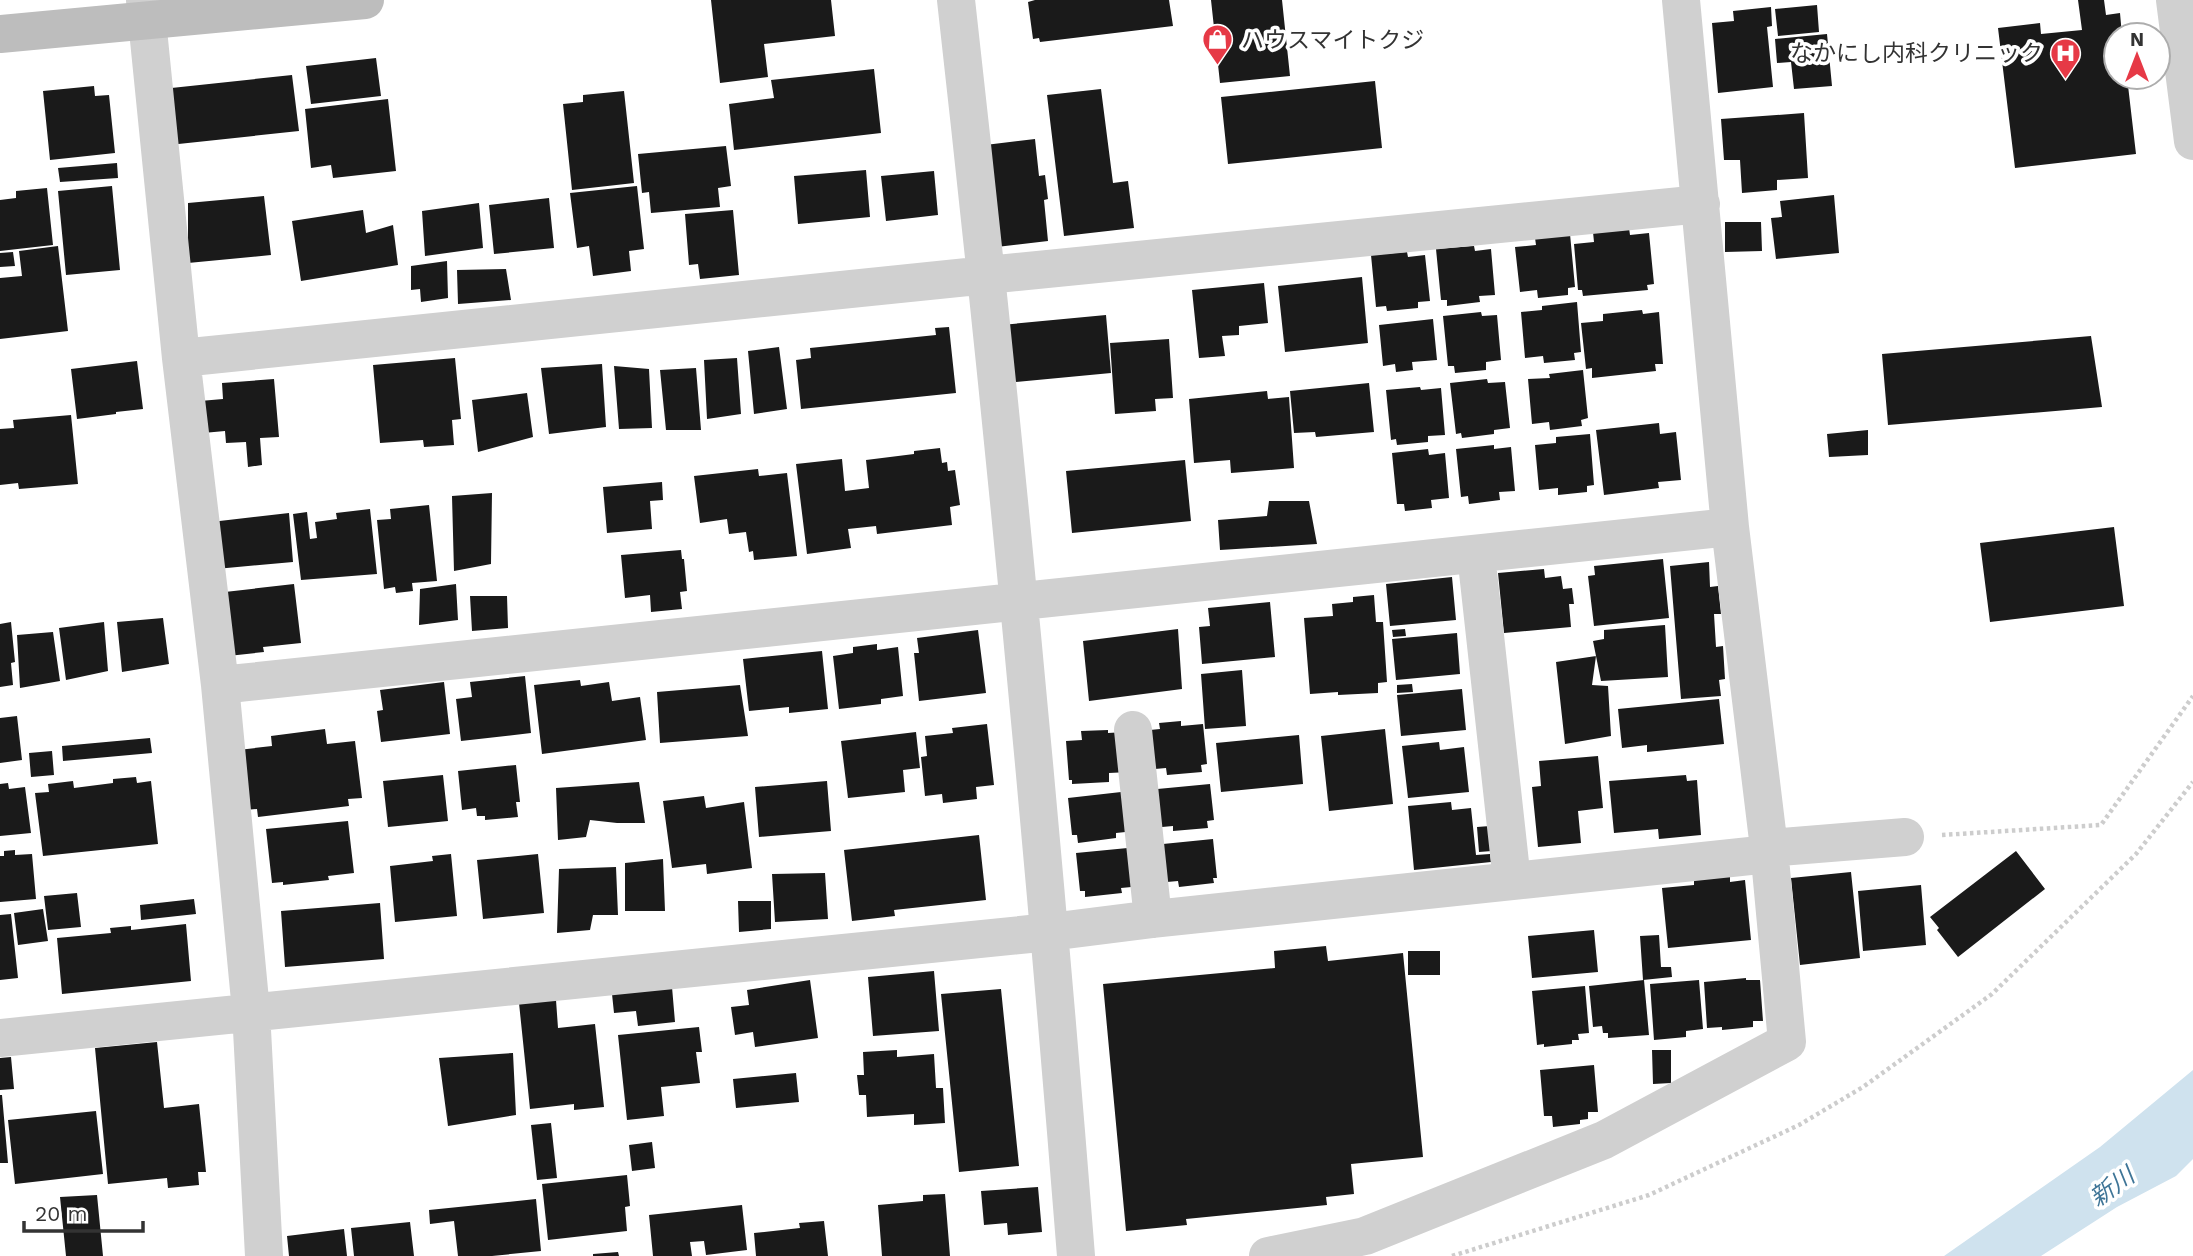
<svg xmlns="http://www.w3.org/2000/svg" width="2193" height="1256" font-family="'Work Sans','Noto Sans JP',sans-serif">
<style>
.water{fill:#cfe2ee}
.building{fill:#1a1a1a}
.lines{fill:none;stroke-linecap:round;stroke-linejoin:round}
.path{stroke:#cdcdcd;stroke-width:4.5;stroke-dasharray:3.5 3.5;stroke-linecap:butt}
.street{stroke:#d0d0d0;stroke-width:38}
.secondary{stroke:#bdbdbd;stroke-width:38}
.labels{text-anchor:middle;stroke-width:7;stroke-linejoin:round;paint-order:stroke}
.poi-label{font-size:23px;fill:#333;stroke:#fff;text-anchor:start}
.water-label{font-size:24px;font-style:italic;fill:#3f7597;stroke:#fff}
</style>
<rect width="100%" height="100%" fill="#fff"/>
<path class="water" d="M2193,1070V1159L2176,1176L2117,1207L2041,1256H1944L2100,1147Z"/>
<path class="building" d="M711,0H831L835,36L764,44L768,77L720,83Z
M1035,0H1169L1173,26L1040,42L1039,38L1033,39L1028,2Z
M1211,0H1282L1290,76L1220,83Z
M2078,0H2104L2106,15L2120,13L2122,35H2116V77H2127L2136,154L2015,168L1998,28L2040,23L2041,34L2082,30Z
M1817,5L1819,32L1778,36L1775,9Z
M1771,7L1772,26L1767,27L1773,87L1718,93L1712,23L1734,21L1733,11Z
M1827,34L1832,86L1794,89L1791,62L1777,63L1775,39Z
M376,58L381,96L311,104L306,66Z
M874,69L881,133L734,150L729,104L774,98L771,80Z
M292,75L299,131L169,145L162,89Z
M1375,81L1382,148L1228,164L1221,97Z
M94,86L95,96L109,95L115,153L50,160L43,91Z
M1101,89L1113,183L1128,181L1134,228L1064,236L1047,95Z
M624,91L634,183L572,190L563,104L583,102V95Z
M388,99L396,171L333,178L331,165L311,168L305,109Z
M1804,113L1808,178L1777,180V190L1742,193L1740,160H1724L1721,119Z
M1035,139L1039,176L1045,175L1048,199L1044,200L1048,241L988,248L977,146Z
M726,146L731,186L718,188L720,207L651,213L649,192L642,193L638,154Z
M117,163L118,178L60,182L58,168Z
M866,170L870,217L798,224L794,176Z
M934,171L938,215L886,221L881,176Z
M112,186L120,270L66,275L58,191Z
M637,186L644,249L629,251L631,271L593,276L589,246L577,248L570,193Z
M47,188L53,245L0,251V200L16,198V191Z
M1834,195L1839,253L1776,259L1771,218L1782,217L1780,201Z
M264,196L271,255L188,263V203Z
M549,198L554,248L494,254L489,205Z
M479,203L483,248L425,256L422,211Z
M363,210L366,233L393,225L398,265L301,281L292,221Z
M733,210L739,275L700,279L698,264L689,265L685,214Z
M1725,222H1761L1762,251L1725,252Z
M1629,228L1630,235L1649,233L1654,284L1647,285L1648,290L1583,296L1582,290H1578L1574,244L1594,242L1593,232Z
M1570,234L1575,287L1568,288V295L1538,298L1537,290L1520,292L1515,247L1536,245L1535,238Z
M58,246L68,331L0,339V278L22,276L19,251Z
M1474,246L1475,251L1491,249L1495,295L1479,296L1480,302L1447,306V300H1441L1436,249Z
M13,252L15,266L0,267V253Z
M1407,252L1408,257L1425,255L1430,301L1418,302V308L1387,311L1386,306L1376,307L1371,255Z
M447,261L448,298L421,302L420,289L411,290V266Z
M506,269L511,300L458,304L457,270Z
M1362,277L1368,343L1285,352L1278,286Z
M1264,283L1268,323L1239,326V335L1222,336L1225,356L1199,358L1192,290Z
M1577,302L1581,352L1574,353L1575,360L1544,363L1543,356L1525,358L1521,312L1542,310V306Z
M1642,310L1643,314L1659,312L1663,364H1655L1656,371L1592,378V368L1586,369L1581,323L1603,321V314Z
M1481,312L1482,316L1497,315L1501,360L1486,362V370L1455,373L1454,366H1448L1443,316Z
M1106,315L1111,373L1006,383L1001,325Z
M1433,319L1437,360L1412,362L1413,370L1396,372L1395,364L1383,366L1379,325Z
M949,327L956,393L801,409L796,360L811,358L810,348L936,335L935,328Z
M2091,336L2102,407L1888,425L1882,354Z
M1169,339L1173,398L1155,399L1156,411L1115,414L1110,343Z
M779,347L787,409L754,414L748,351Z
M455,358L461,419L452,420L454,445L424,447L423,440L380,443L373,365Z
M737,358L741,414L707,419L704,360Z
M137,361L143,409L116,412V414L77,419L71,369Z
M602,364L606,427L549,434L541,368Z
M614,366L649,369L652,428L619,429Z
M696,368L701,430H666L660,370Z
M1583,370L1588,418L1581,420L1582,426L1550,430L1549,422L1532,424L1528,379L1550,378L1549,374Z
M274,379L279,437L260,438L262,465L248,467L246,442L226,443L225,431L203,433L200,401L223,399L222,383Z
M1487,379L1488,383L1505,382L1510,428L1494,430V434L1462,438L1461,433L1456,434L1450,383Z
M1369,383L1374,432L1316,437L1315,432L1294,433L1290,391Z
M1420,387L1421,390L1441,388L1445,435L1428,436V442L1397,445L1396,439L1391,440L1386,390Z
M1267,391L1268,399L1289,397L1294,468L1231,473L1230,460L1194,463L1189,399Z
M527,393L533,437L478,452L472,400Z
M71,415L78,484L19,489L18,483L0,485V429L14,428L13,420Z
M1659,423L1660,434L1676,432L1681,480L1658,482L1659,488L1604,495L1596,430Z
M1868,430V455L1829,457L1827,434Z
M1590,434L1594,485L1587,486V492L1558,495V488L1539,490L1535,445L1556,443V437Z
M1494,445V449L1511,447L1515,491L1499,492L1500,500L1469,504L1468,496L1461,497L1456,449Z
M940,448L942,463L947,462L948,471L955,470L960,505L950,507L952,525L877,534L876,526L848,529L851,548L807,554L796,464L842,459L845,491L869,488L866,460L914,454V451Z
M1428,449L1429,455L1445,453L1449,498L1431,500L1432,508L1405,511L1404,504H1397L1392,453Z
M1185,460L1191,521L1072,533L1066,471Z
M758,469L759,476L787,473L797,556L754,560L753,551L749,552L746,532L729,534L727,519L700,523L694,476Z
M662,482L663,500L650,501L652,529L607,533L603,487Z
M492,493L491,564L454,571L452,496Z
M1269,501H1309L1317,544L1220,550L1218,520L1267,516Z
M429,505L437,581L412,583L413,591L396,593L395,587L384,589L377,520L391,519L390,509Z
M370,509L377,574L301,580L293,514L307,512L310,539L317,538L315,522L337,519L336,513Z
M289,513L293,562L216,569L211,522Z
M2114,527L2124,606L1990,622L1980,543Z
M681,550L682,559H684L687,591L680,592L682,609L651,612L650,595L625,598L621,555Z
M1663,559L1669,618L1594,626L1588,576L1595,575L1594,566Z
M1709,562L1710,587L1718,586L1721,614H1714L1716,647L1723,646L1725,679L1719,680L1721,696L1681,699L1670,566Z
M1544,569L1545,578L1561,576L1563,589L1572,588L1574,604H1569L1571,627L1504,633L1498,573Z
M1452,577L1456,620L1390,626L1386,584Z
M294,584L301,643L263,647L264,652L228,656L216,593Z
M456,584L458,620L419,625L420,589Z
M1374,595L1376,622H1383L1387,682L1378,683V693L1338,695V692L1310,694L1304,618L1333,616L1332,604L1353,602V597Z
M470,596H507L508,628L472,631Z
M1270,602L1275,657L1202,664L1199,627L1210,626L1208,608Z
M163,618L169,664L122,672L117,622Z
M11,622L15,662L11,663L13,685L0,687V624Z
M104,622L108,671L66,680L59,628Z
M1665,625L1668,677L1601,681L1593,641L1604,639V630Z
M1178,629L1182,689L1089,701L1083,641Z
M1405,629L1406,636L1393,637L1392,630Z
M978,630L986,693L919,701L914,653H919L917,638Z
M53,632L60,681L20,688L17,635Z
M1457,633L1460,674L1396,680L1392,639Z
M877,644V650L898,647L903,696L881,699V704L839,709L833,656L853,653V647Z
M822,651L828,709L789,713V707L749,711L743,659Z
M1596,656L1592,685L1608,686L1611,736L1565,744L1556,662Z
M1242,670L1246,726L1205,729L1201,674Z
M525,676L531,733L461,741L456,699L472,697L470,682Z
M580,680L581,686L609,682L612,701L640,697L646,740L542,754L534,685Z
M444,682L450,734L381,742L377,711L383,710L380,690Z
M1412,684L1413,692L1397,693V685Z
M740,685L748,736L660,743L657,692Z
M1462,689L1466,730L1401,736L1397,695Z
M1719,699L1724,744L1647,752V745L1622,748L1618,709Z
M17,716L22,760L0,763V718Z
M1181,721V726L1203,724L1207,764L1201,765L1202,772L1167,775L1166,768L1144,770L1140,731L1160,729L1159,723Z
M987,724L994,785L976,787L977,799L943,803L942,794L925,796L921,757L927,756L925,736L953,733L952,728Z
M325,729L327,744L355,741L362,798L348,799L349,806L258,817L257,809L245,810L238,750L272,746L271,736Z
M1385,729L1393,804L1329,811L1321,736Z
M1108,730V733L1125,732L1129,772L1109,773V782L1072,784V780H1069L1066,741L1082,740L1081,731Z
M916,732L920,768L903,770L905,792L848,798L841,741Z
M1299,735L1303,784L1221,792L1216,743Z
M150,738L152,753L63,761L62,746Z
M1439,742L1440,750L1464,747L1469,792L1408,798L1402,746Z
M52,751L54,775L31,777L29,753Z
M1598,756L1603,808L1578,811L1581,843L1538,847L1532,787L1541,786L1539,761Z
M516,765L520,802H516L518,817L485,820V816H477L476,808L462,810L458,771Z
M443,775L448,821L388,827L383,781Z
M1686,775L1687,781L1697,780L1701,835L1659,839L1658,829L1614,833L1609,781Z
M136,777L137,783L151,781L158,844L43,856L35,793L49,792L48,784L73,781L74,788L113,783V779Z
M827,781L831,831L759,837L755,787Z
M639,782L645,823H617L590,820L586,837L558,840L556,788Z
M8,783L9,789L25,787L31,833L0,836V784Z
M1210,784L1214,820L1207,821L1208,828L1173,831V826L1151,828L1147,790Z
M1130,791L1135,831L1116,833V838L1078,843L1077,835H1072L1068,798Z
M704,796L706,808L744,802L752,868L707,874L706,864L672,868L663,801Z
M1451,802L1452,810L1471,808L1476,855L1490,854L1491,862L1414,870L1408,806Z
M348,821L354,873L328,876L329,880L283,885V882L272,883L266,829Z
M1490,826L1492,851L1479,852L1477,827Z
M979,835L986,900L894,910L895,916L852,921L844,850Z
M1213,839L1217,878H1213L1214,883L1179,887L1178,881L1156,883L1153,845Z
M1138,847L1142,886L1121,888L1122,893L1085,897V891H1080L1076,853Z
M15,850V855L32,854L36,899L0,902V856H4V851Z
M2016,851L2045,889L1958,957L1937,930L1939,928L1930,917Z
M451,854L457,916L395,922L390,866L433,861L432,856Z
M538,854L544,913L483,919L477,860Z
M663,859L665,911H625V863Z
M616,867L618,915H593L590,930L557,933L559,869Z
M1851,872L1860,958L1800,965L1791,878Z
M825,873L828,919L775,922L772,874Z
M1730,876V882L1745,880L1751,940L1668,948L1662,888L1694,885V880Z
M1921,885L1926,945L1863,951L1858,891Z
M77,893L81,927L48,930L44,896Z
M194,899L196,914L141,920L140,905Z
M738,901H771V929L739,932Z
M380,903L384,959L285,967L281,911Z
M43,909L48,941L18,945L14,913Z
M11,914L18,978L0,980V915Z
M186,924L191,981L62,994L57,938L111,933L110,928L131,926V930Z
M1594,930L1598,972L1532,978L1528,936Z
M1659,935L1661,967H1671L1672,977L1643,980L1640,936Z
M1326,946L1328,961L1403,953L1423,1157L1351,1164L1354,1194L1326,1197L1327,1205L1186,1219L1187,1225L1126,1231L1103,984L1275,968L1274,951Z
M1408,951H1440V975H1408Z
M934,971L939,1031L873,1036L868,977Z
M1746,978V980H1760L1763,1021H1753V1027L1722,1030V1027L1707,1028L1704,982Z
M810,980L818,1038L755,1047L753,1032L735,1035L731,1007L749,1005L747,990Z
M1644,980L1649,1035L1608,1038V1033H1603L1602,1026L1593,1027L1589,986Z
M1699,980L1703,1029L1686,1031V1037L1654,1040L1650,984Z
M1585,986L1589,1033L1578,1034L1579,1040H1572V1044L1544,1047V1044L1537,1045L1532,991Z
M672,987L675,1022L638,1026L636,1011L614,1013L612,994Z
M1001,989L1019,1166L959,1172L941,994Z
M556,1000L558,1028L595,1024L604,1107L574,1110V1104L530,1109L519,1003Z
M699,1027L702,1052H696L700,1083L661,1087L664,1116L627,1120L618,1035Z
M157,1042L164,1108L199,1104L206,1172H198L199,1185L168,1188L167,1178L108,1184L95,1048Z
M897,1050V1057L934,1054L936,1088H943L945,1123L914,1125V1114L867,1117L866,1095H859L857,1075H864L863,1052Z
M1652,1050H1671V1083L1653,1084Z
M513,1053L516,1115L448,1126L439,1058Z
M11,1057L14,1089L0,1090V1058Z
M1594,1065L1598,1112H1588V1119L1580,1120V1124L1553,1127L1552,1116H1544L1540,1070Z
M796,1073L799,1102L736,1108L733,1079Z
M0,1095H2L8,1163H0Z
M96,1111L103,1174L15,1184L8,1120Z
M551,1123L557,1178L537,1180L531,1125Z
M652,1142L655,1168L632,1171L629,1145Z
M627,1175L630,1206L625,1207L627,1231L548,1240L542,1184Z
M1038,1187L1042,1232L1008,1235L1007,1223L984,1225L981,1191Z
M945,1194L950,1256H882L878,1205L923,1201V1195Z
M97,1195L103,1256H66L60,1197Z
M536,1199L541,1251L492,1256H458L454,1221L430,1224L429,1210Z
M742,1205L747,1250L706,1255L704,1241L690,1242L692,1256H653L649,1215Z
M824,1221L828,1256H756L754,1233L800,1228L799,1223Z
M410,1222L414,1256H354L351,1228Z
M344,1229L347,1256H289L287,1236Z
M618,1252L619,1256H593V1254Z"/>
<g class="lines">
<path class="path" d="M1942,835L2101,825L2193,696
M1452,1256L1649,1195L1799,1125L1863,1087L1992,994L2136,854L2193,782"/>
<path class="street" d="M145,0L181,358L220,685L251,1011L264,1256
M956,0C1003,418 1043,837 1076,1256
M2175,0L2193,141
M181,358L987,275L1701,204
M1476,554L1512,881
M220,685L1730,527
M1133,730L1153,919
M1769,848L1905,837
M0,1038L1050,932L1153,919L1769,854
M1268,1256L1365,1236L1604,1140L1787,1042L1769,848L1730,527L1681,0"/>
<path class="secondary" d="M0,34L365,0"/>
</g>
<defs>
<symbol id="shop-pin" viewBox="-11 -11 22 30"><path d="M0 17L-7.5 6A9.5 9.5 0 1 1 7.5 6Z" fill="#e63946" stroke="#fff"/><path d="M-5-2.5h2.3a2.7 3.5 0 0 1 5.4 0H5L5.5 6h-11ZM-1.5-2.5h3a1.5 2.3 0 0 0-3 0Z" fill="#fff"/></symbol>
<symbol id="hospital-pin" viewBox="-11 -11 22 30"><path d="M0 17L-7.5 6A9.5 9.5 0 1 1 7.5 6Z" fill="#e63946" stroke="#fff"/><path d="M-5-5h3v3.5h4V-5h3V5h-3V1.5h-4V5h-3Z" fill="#fff"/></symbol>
</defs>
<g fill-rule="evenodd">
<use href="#shop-pin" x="1200" y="22" width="35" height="47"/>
<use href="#hospital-pin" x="2048" y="36" width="35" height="47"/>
</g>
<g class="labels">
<g class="poi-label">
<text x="1241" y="48">ハウスマイトクジ</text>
<text x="2043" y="61" text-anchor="end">なかにし内科クリニック</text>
</g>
<g class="water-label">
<text transform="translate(2112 1187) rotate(-36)" y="8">新川</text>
</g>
</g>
<g transform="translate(2137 56)"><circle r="33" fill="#ffffff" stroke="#adadad" stroke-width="2"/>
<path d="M0-5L12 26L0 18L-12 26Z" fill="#e63946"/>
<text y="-10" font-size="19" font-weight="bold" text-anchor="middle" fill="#333333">N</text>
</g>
<path d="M24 1221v10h119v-10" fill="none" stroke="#333333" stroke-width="3.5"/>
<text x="35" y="1221" font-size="21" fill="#333333" stroke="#ffffff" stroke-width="5" paint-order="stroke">20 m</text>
</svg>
